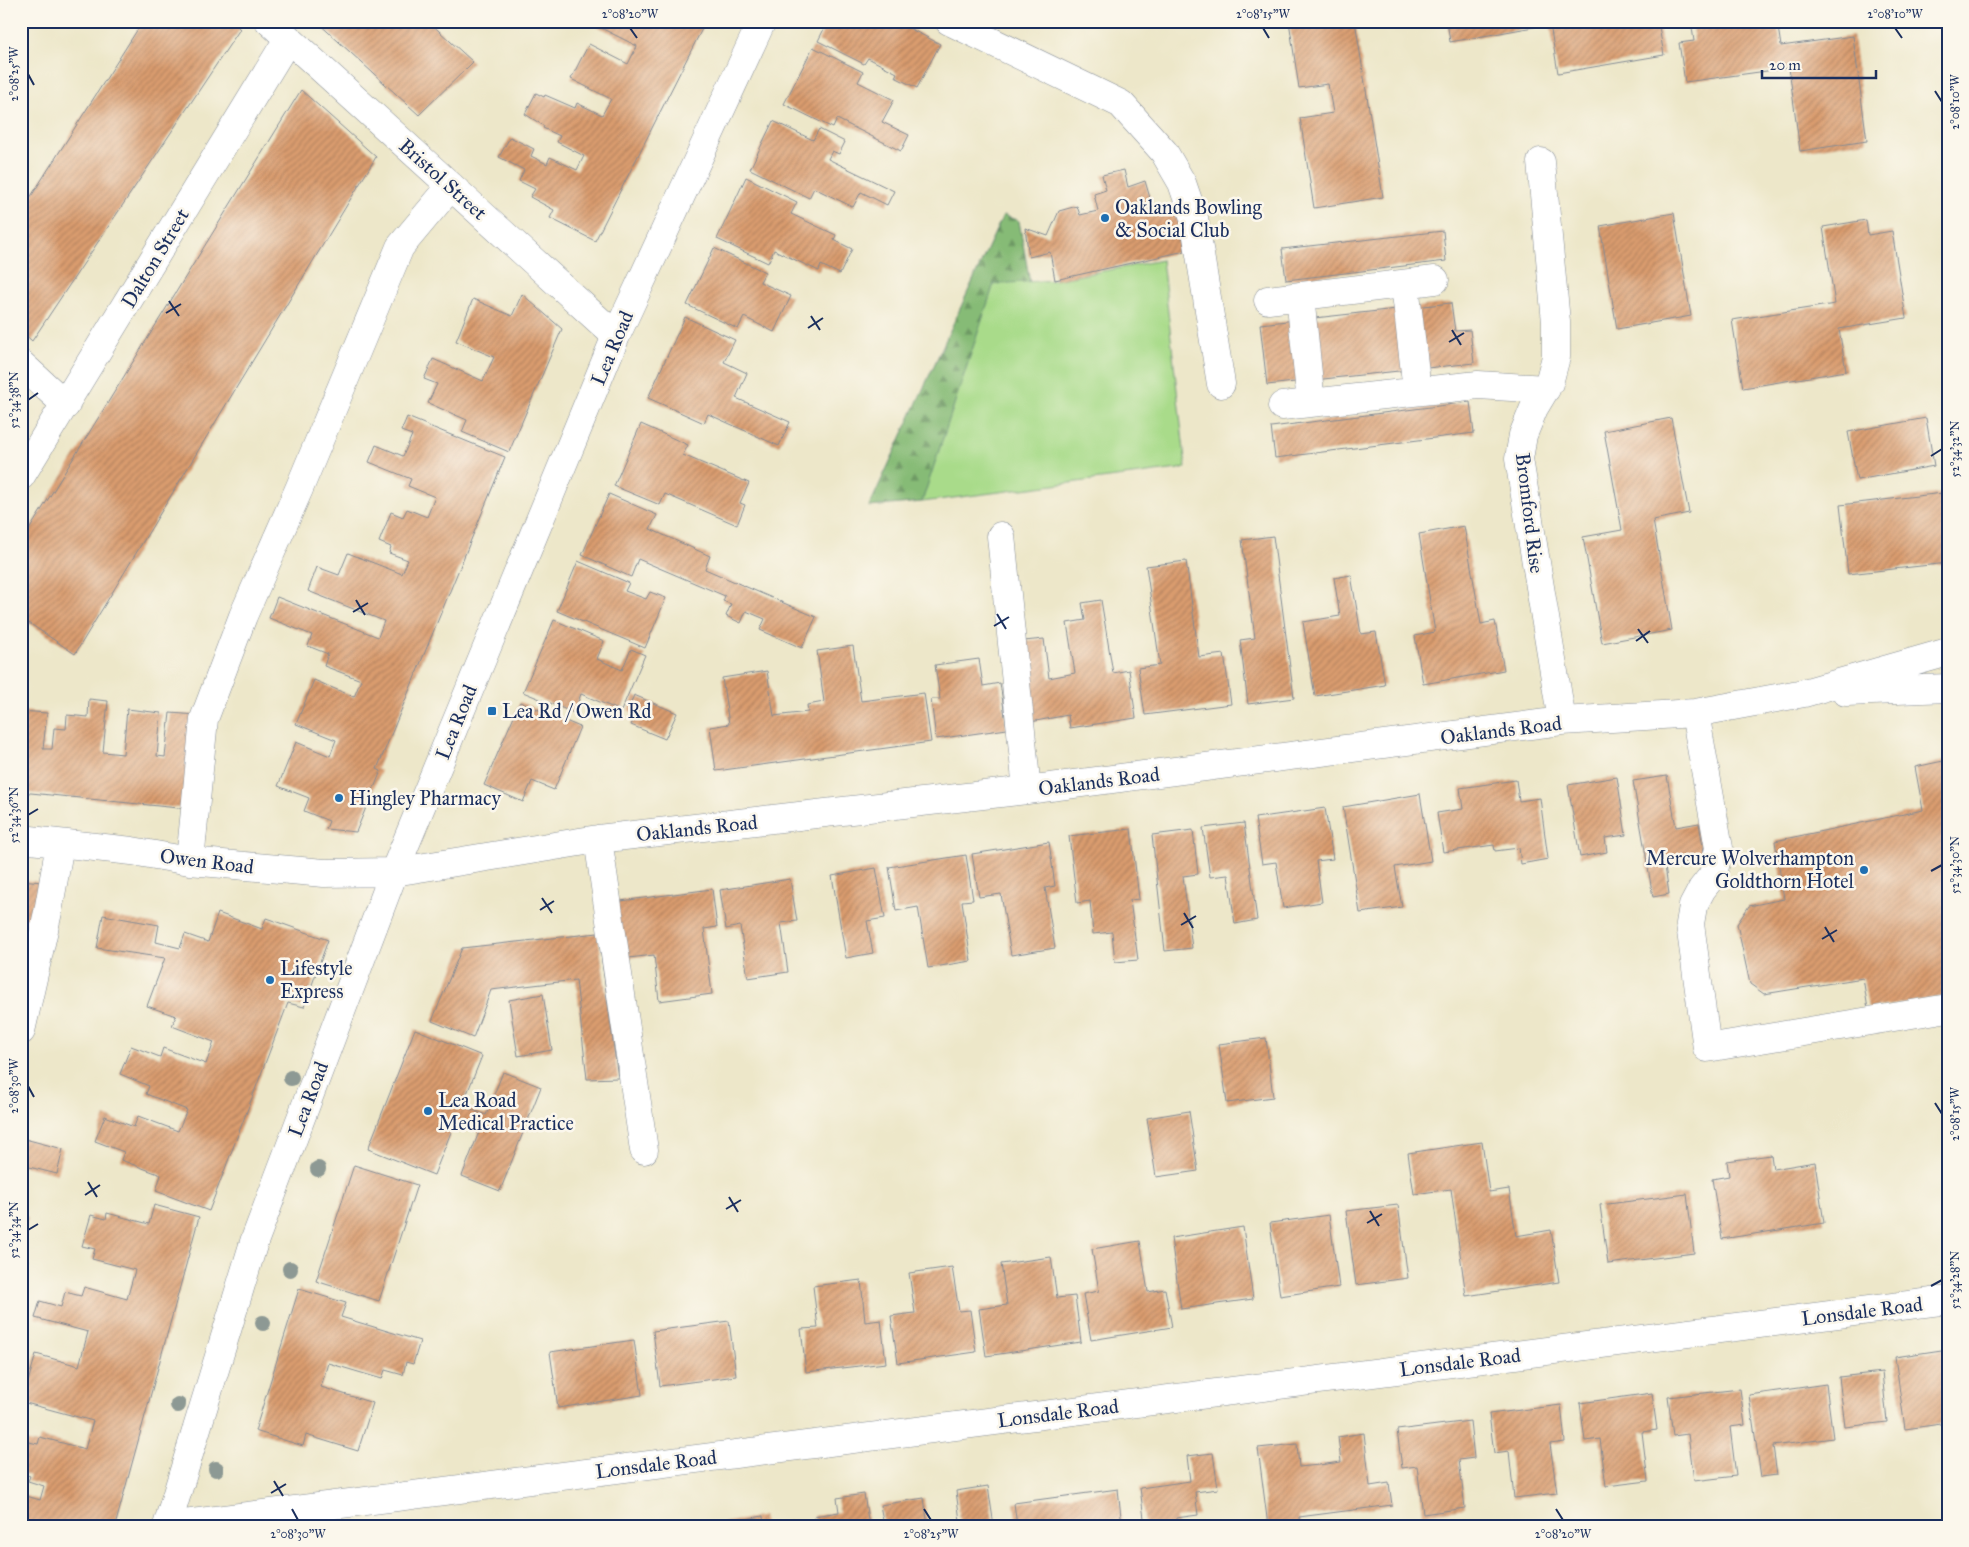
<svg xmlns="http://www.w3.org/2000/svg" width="1969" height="1547" font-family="'IM FELL Great Primer',serif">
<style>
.forest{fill:url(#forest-firs);stroke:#50756a}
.pitch{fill:#a9db8a;stroke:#628574}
.building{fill:url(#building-hatch)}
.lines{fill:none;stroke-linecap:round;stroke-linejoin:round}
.minor-casing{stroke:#848b94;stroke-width:29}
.minor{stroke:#fff;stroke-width:28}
.tree{fill:#8d9994}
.ticks{fill:none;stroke:#1b2f5e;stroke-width:2}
.poi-dot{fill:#1f6fb2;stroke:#fbf7ec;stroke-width:2}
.labels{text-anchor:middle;stroke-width:5;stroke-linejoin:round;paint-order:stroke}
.street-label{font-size:20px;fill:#1b2f5e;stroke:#fbf7ec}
.poi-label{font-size:20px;fill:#1b2f5e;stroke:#fbf7ec;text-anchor:start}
.neatline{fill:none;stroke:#1b2f5e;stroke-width:2}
.ticks-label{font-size:12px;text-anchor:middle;fill:#1b2f5e}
</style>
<defs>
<pattern id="forest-firs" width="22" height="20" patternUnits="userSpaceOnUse" patternTransform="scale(1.25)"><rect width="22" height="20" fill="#86bb76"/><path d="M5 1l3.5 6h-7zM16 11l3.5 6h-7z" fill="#6d9864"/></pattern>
<pattern id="building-hatch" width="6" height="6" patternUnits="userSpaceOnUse" patternTransform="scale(1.25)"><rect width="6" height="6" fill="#da9c6e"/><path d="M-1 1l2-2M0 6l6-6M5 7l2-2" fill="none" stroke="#b0805e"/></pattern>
</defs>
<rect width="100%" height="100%" fill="#fbf7ec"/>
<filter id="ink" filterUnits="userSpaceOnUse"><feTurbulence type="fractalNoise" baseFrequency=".02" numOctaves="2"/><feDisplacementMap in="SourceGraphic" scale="10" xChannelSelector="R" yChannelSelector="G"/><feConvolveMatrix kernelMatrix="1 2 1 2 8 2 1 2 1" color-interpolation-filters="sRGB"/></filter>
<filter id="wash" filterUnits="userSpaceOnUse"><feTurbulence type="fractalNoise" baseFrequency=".0096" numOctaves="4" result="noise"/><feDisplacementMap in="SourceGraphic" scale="20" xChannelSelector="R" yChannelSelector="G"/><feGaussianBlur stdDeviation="1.12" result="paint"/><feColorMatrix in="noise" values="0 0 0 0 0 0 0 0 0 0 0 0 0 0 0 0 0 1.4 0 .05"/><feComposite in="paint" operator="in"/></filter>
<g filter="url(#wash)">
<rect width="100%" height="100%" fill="#ede7c9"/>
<path class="forest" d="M1003,215L1019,221L1030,283L994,284L922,502L869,507Z"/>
<path class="pitch" d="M1162,260L1186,468L922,502L994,284L1055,280Z"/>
<g id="blocks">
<path class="building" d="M143,21H232L240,29L32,341L21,331V212Z
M316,21H428L473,62L419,115Z
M592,21H706L595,241L550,218L554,210L530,197L535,189L519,181L524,170L499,157L510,137L534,149L531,156L547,164L550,157L577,170L584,156L557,142L560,136L543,128L544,126L525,114L536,93L544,97L545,95L575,108L577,103L602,115L611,99L571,79L580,61L589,44L628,64L637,46L591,23Z
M828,21H895L940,44L917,88L895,77L897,73L868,58L864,64L818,41Z
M1289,21H1355L1383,197L1314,208L1300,118L1333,113L1328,84L1299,88Z
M1447,21H1658L1664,55L1558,73L1550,24L1450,42Z
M1691,21H1777L1781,46L1853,36L1867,141L1800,151L1789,68L1685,82L1679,43L1694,41Z
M813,47L863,72L858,82L894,100L882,122L909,135L901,151L837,119L833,128L784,104Z
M301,90L376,157L75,654L29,623L21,637V543Z
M773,121L813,140L819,129L845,142L839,154L832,151L828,159L894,191L887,205L861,192L853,207L814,188L809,198L750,169Z
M1124,170L1128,187L1145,181L1153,208L1177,203L1185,251L1055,280L1050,252L1029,257L1025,228L1048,236L1059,211L1077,206L1080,215L1098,211L1094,194L1106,190L1102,175Z
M746,177L797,202L791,214L836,235L834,240L852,249L840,274L821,265L819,271L774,250L768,263L717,239Z
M1674,213L1691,316L1617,329L1600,226Z
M1866,220L1868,235L1892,231L1906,318L1839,329L1846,371L1743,388L1732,320L1835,304L1823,227Z
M1443,231L1446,261L1286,280L1282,249Z
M714,248L765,272L760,282L791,296L774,332L744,317L738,329L687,305Z
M522,294L562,329L509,452L462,432L467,420L428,403L437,384L424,379L433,359L483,381L494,357L456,341L473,299L512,316Z
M1451,303L1455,331L1470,330L1474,363L1267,385L1260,324Z
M685,317L735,340L724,362L747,373L736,398L790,422L779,446L708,414L704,423L648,398Z
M1470,402L1474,433L1275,458L1271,427Z
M407,417L505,457L377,769L381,771L356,832L326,829L329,821L304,811L309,798L278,786L296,742L330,756L336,740L296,724L314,680L354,697L361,680L324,666L328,654L308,646L312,635L269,618L277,597L378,637L384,621L308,591L317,567L339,575L348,553L402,574L408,560L389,553L391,547L379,542L391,512L403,517L407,509L427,517L435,497L408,486L411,479L369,462L376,445L403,456L412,435L401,431Z
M1671,418L1689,513L1653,520L1672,630L1602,643L1583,537L1622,530L1604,431Z
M1926,418L1934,466L1857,480L1848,432Z
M641,424L688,445L683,455L749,483L740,503L745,505L737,525L665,494L660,505L614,486Z
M1943,493L1948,540V563L1848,574L1840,505Z
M609,494L657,515L650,529L710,556L705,569L816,617L802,648L760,630L765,619L746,611L741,623L726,616L731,604L723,601L725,596L638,559L631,577L582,555Z
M1464,526L1481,624L1495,621L1504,670L1423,684L1415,636L1435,632L1419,534Z
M1273,536L1294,698L1248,704L1240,640L1255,638L1242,540Z
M578,561L629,583L625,591L646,599L650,592L666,598L645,648L557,611Z
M1186,561L1199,657L1224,654L1231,704L1145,715L1138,668L1160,665L1146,566Z
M1351,575L1361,634L1376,632L1385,685L1315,696L1303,622L1340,616L1334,578Z
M1101,600L1113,673L1129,670L1136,718L1070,728L1068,715L1025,723L1014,642L1044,639L1049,678L1075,673L1067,623L1085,620L1082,603Z
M554,620L604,641L597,659L622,670L631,649L645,655L621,711L581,694L574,713L523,692Z
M853,646L861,701L924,693L931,742L716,771L710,727L729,724L722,678L767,671L774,716L808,712L807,705L824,702L817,651Z
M979,659L983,686L1000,683L1007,729L936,739L931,699H940L935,665Z
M634,695L677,713L665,739L631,725L636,714L628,710Z
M89,699L108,701L103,752L123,754L127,709L161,713L157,756L165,757L170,713L198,715L188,809L21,792V711L47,713L43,749H52L54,728L66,729L67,715L88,717Z
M520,702L580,727L554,790L532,781L523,802L484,785Z
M1948,760V996L1868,1009L1863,978L1764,994L1750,984L1737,924L1749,906L1784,899L1775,841L1923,810L1915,767Z
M1667,776L1676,827L1699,823L1705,859L1665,866L1669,894L1653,897L1633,781Z
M1617,777L1626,835L1605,838L1607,852L1580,857L1568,785Z
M1516,780L1519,801L1540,798L1548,859L1521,864L1519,848L1495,851L1494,845L1443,852L1437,813L1463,809L1460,788Z
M1420,794L1431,861L1395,867L1402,907L1360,913L1343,807Z
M1325,808L1333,859L1316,861L1322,902L1283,908L1276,862L1262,864L1255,818Z
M1244,823L1257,920L1235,924L1228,875L1210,877L1203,828Z
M1131,829L1139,899L1130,900L1138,960L1115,962L1112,932L1093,934L1090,901L1077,903L1069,836Z
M1193,830L1198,874L1183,876L1192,948L1165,951L1152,835Z
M1049,842L1055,886L1045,888L1055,948L1011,955L1001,894L979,897L972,854Z
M966,855L973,900L962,901L971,961L928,968L918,907L896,911L889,867Z
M876,868L885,918L867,921L873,953L846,958L832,876Z
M790,879L797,921L781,923L788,972L748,978L740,926L726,929L720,890Z
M21,880L42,882L35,931H21Z
M712,889L717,927L704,929L712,994L659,1001L654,955L620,959L613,902Z
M218,913L262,929L266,918L328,940L304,1007L288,1003L209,1211L156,1191L161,1175L121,1160L124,1152L95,1141L105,1116L134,1127L138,1116L178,1131L187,1110L146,1094L149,1086L120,1074L131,1046L160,1057L163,1048L206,1064L214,1042L172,1026L176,1016L147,1006L165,958L97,948L103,915L159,925L156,942L180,948L185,934L208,942Z
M598,933L618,1078L587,1079L576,980L491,990L473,1038L432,1021L462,948Z
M543,994L552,1050L518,1056L509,1000Z
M415,1029L482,1056L462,1106L486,1115L503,1072L541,1087L500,1191L462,1176L479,1132L455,1122L434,1175L368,1149Z
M1266,1038L1273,1097L1227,1103L1219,1044Z
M1189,1111L1198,1171L1156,1177L1147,1118Z
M21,1138L63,1149L57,1174L21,1165Z
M1482,1142L1489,1192L1509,1189L1516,1236L1551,1230L1559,1282L1466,1296L1451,1189L1414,1194L1408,1153Z
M1771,1155L1773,1169L1815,1162L1824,1223L1722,1239L1712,1179L1729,1176L1727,1161Z
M354,1165L417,1185L379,1301L316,1281Z
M1687,1194L1694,1253L1608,1264L1600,1205Z
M154,1205L199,1217L115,1526H21V1503L23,1495L40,1500L44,1486L28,1481L30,1476L21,1473V1450L24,1441L38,1444L40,1437L85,1449L93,1421L22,1402L36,1354L79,1366L88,1332L35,1318L40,1301L61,1307L65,1292L81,1296L84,1287L127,1299L135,1270L92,1259L95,1249L82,1246L91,1215L106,1219L107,1213L149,1224Z
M1398,1205L1408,1278L1356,1285L1346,1211Z
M1329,1215L1339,1287L1280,1296L1270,1223Z
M21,1216L28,1217L22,1243H21Z
M1243,1227L1253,1299L1181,1309L1171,1238Z
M1140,1241L1148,1292L1165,1289L1172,1327L1091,1340L1083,1294L1099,1291L1092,1249Z
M1051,1257L1057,1298L1075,1296L1081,1342L986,1356L979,1309L1007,1305L1001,1264Z
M21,1258L28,1260L22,1283H21Z
M952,1267L959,1311L970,1310L976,1352L898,1363L891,1316L915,1313L909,1273Z
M861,1280L865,1322L881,1320L886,1363L806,1372L801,1329L818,1328L813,1286Z
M299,1289L346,1303L341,1317L420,1341L413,1364L406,1362L403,1375L385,1370L382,1379L328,1363L321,1387L373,1403L358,1451L306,1435L303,1446L255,1431Z
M729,1321L736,1376L660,1386L653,1331Z
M634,1340L642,1395L558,1408L550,1352Z
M1948,1349V1423L1905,1429L1895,1357Z
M1882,1372L1887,1422L1845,1427L1839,1377Z
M1826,1384L1833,1438L1773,1446L1777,1475L1761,1477L1749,1395Z
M1740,1389L1745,1425L1730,1427L1736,1476L1694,1481L1688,1434L1673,1436L1668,1397Z
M1652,1393L1657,1430L1642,1432L1648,1481L1606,1486L1600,1439L1585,1441L1580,1403Z
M1561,1405L1565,1442L1550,1444L1557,1493L1514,1498L1509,1451L1494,1453L1489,1414Z
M1470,1421L1474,1458L1459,1460L1465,1508L1423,1514L1417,1466L1402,1468L1397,1430Z
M1364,1433L1370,1486L1389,1483L1392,1505L1299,1517L1300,1526H1268L1258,1448L1297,1444L1299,1467L1319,1465L1341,1462L1338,1437Z
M1213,1453L1218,1489L1195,1492L1198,1515L1176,1518L1177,1526H1145L1140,1488L1190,1481L1187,1456Z
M988,1486L994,1526H937L960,1521L956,1491Z
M1118,1489L1122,1526H1017L1014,1503Z
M864,1494L869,1526H816L814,1516L839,1512L837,1498Z
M924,1498L928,1526H884L880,1505Z
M763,1516L764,1526H724L723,1523Z
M796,1520L797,1526H768V1525Z"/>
</g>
</g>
<g filter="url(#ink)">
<use href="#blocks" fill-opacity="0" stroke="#848b94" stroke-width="1"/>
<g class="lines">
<defs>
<path id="minor" d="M269,21L616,336
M949,21L1121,104L1164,152L1182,183L1194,218L1221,384
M1541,162L1556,322V357L1549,383L1534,408L1523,435L1519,459L1562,721
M1405,284L1417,391
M1300,296L1311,403
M1268,300L1435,280
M21,364L66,405
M1282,406L1478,385L1546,389
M21,476L288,39
M1001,536L1027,790
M1846,692L1948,688
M1695,713L1719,848L1713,875L1702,889L1693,906L1690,924L1707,1048L1948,1008
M21,839L132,851L190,861L324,873L394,872L598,839L1027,790L1562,721L1695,713L1804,693L1948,652
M598,839L644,1150
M190,861L204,719L243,616L299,489L400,247L451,186
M21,1031L48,912L60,844
M167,1526L254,1242L394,872L616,336L762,21
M168,1526L1948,1300"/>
</defs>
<use href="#minor" class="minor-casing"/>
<use href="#minor" class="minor"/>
</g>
<g class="tree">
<circle cx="291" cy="1078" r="8"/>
<circle cx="318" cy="1169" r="8"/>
<circle cx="290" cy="1269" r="8"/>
<circle cx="263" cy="1323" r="8"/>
<circle cx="178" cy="1405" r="8"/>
<circle cx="216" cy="1469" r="8"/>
</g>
</g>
<path class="ticks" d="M630,28L637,38M1263,28L1269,38M1895,28L1902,38M28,74L34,85M1935,91L1942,102M169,301L179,316M166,313L181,304M811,316L820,330M808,328L823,318M1452,330L1461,345M1449,342L1464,333M28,400L38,393M1931,456L1942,449M356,600L365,615M353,612L368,603M997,614L1006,629M994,626L1009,617M1638,629L1648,643M1636,641L1650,631M28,815L38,809M1931,871L1942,865M542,898L552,913M540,910L554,901M1184,913L1193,928M1181,925L1196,916M1825,927L1834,942M1822,939L1837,930M28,1086L34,1097M1935,1103L1942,1114M88,1182L97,1197M85,1195L100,1185M729,1197L738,1212M726,1209L741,1200M1370,1211L1379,1226M1367,1223L1382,1214M28,1230L38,1224M1931,1286L1942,1280M274,1481L283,1496M271,1493L286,1484M292,1509L298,1520M924,1509L931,1520M1556,1509L1563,1520"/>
<g class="poi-dot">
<circle cx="1105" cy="218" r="5"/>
<rect x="487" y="706" width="10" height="10" rx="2.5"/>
<circle cx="339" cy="798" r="5"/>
<circle cx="1864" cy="870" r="5"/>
<circle cx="270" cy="980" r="5"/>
<circle cx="428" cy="1111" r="5"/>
</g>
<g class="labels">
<g class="street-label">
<text transform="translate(443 179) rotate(42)" y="7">Bristol Street</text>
<text transform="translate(155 258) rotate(-59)" y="7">Dalton Street</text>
<text transform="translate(612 348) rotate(-67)" y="7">Lea Road</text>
<text transform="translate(1530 513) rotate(83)" y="7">Bromford Rise</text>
<text transform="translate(456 722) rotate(-68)" y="7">Lea Road</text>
<text transform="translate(1501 730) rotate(-7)" y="7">Oaklands Road</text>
<text transform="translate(1099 781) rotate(-7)" y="7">Oaklands Road</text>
<text transform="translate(697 828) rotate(-6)" y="7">Oaklands Road</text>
<text transform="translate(207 861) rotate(7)" y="7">Owen Road</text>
<text transform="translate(308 1099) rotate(-69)" y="7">Lea Road</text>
<text transform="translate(1862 1311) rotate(-7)" y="7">Lonsdale Road</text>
<text transform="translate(1460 1362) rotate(-7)" y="7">Lonsdale Road</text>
<text transform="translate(1058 1413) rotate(-7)" y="7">Lonsdale Road</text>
<text transform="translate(656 1464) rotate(-7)" y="7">Lonsdale Road</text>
</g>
<g class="poi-label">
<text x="1115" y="214">Oaklands Bowling<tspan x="1115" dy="23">&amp; Social Club</tspan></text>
<text x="502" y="718">Lea Rd / Owen Rd</text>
<text x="349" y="805">Hingley Pharmacy</text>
<text x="1854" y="865" text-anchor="end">Mercure Wolverhampton<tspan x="1854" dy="23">Goldthorn Hotel</tspan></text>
<text x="280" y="975">Lifestyle<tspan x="280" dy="23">Express</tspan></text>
<text x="438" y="1107">Lea Road<tspan x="438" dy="23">Medical Practice</tspan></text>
</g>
</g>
<rect width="1969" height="1547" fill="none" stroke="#fbf7ec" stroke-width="55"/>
<path d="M1762 70v8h114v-8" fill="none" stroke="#1b2f5e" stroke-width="2.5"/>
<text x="1769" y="70" font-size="15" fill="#1b2f5e" stroke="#fbf7ec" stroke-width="4" paint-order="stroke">20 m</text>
<rect x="28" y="28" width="1914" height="1492" class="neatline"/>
<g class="ticks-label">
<text x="630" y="18">2°08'20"W</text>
<text x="1263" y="18">2°08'15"W</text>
<text x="1895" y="18">2°08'10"W</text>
<text transform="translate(14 74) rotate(-90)" y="4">2°08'25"W</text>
<text transform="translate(1955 102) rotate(-90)" y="4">2°08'10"W</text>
<text transform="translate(14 400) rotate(-90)" y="4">52°34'38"N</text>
<text transform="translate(1955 449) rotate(-90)" y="4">52°34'32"N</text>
<text transform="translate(14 815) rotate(-90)" y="4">52°34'36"N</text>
<text transform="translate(1955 865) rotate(-90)" y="4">52°34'30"N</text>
<text transform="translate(14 1086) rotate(-90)" y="4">2°08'30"W</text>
<text transform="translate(1955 1114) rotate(-90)" y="4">2°08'15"W</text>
<text transform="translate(14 1230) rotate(-90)" y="4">52°34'34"N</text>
<text transform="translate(1955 1280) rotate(-90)" y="4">52°34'28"N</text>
<text x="298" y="1538">2°08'30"W</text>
<text x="931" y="1538">2°08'25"W</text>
<text x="1563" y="1538">2°08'20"W</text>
</g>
</svg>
